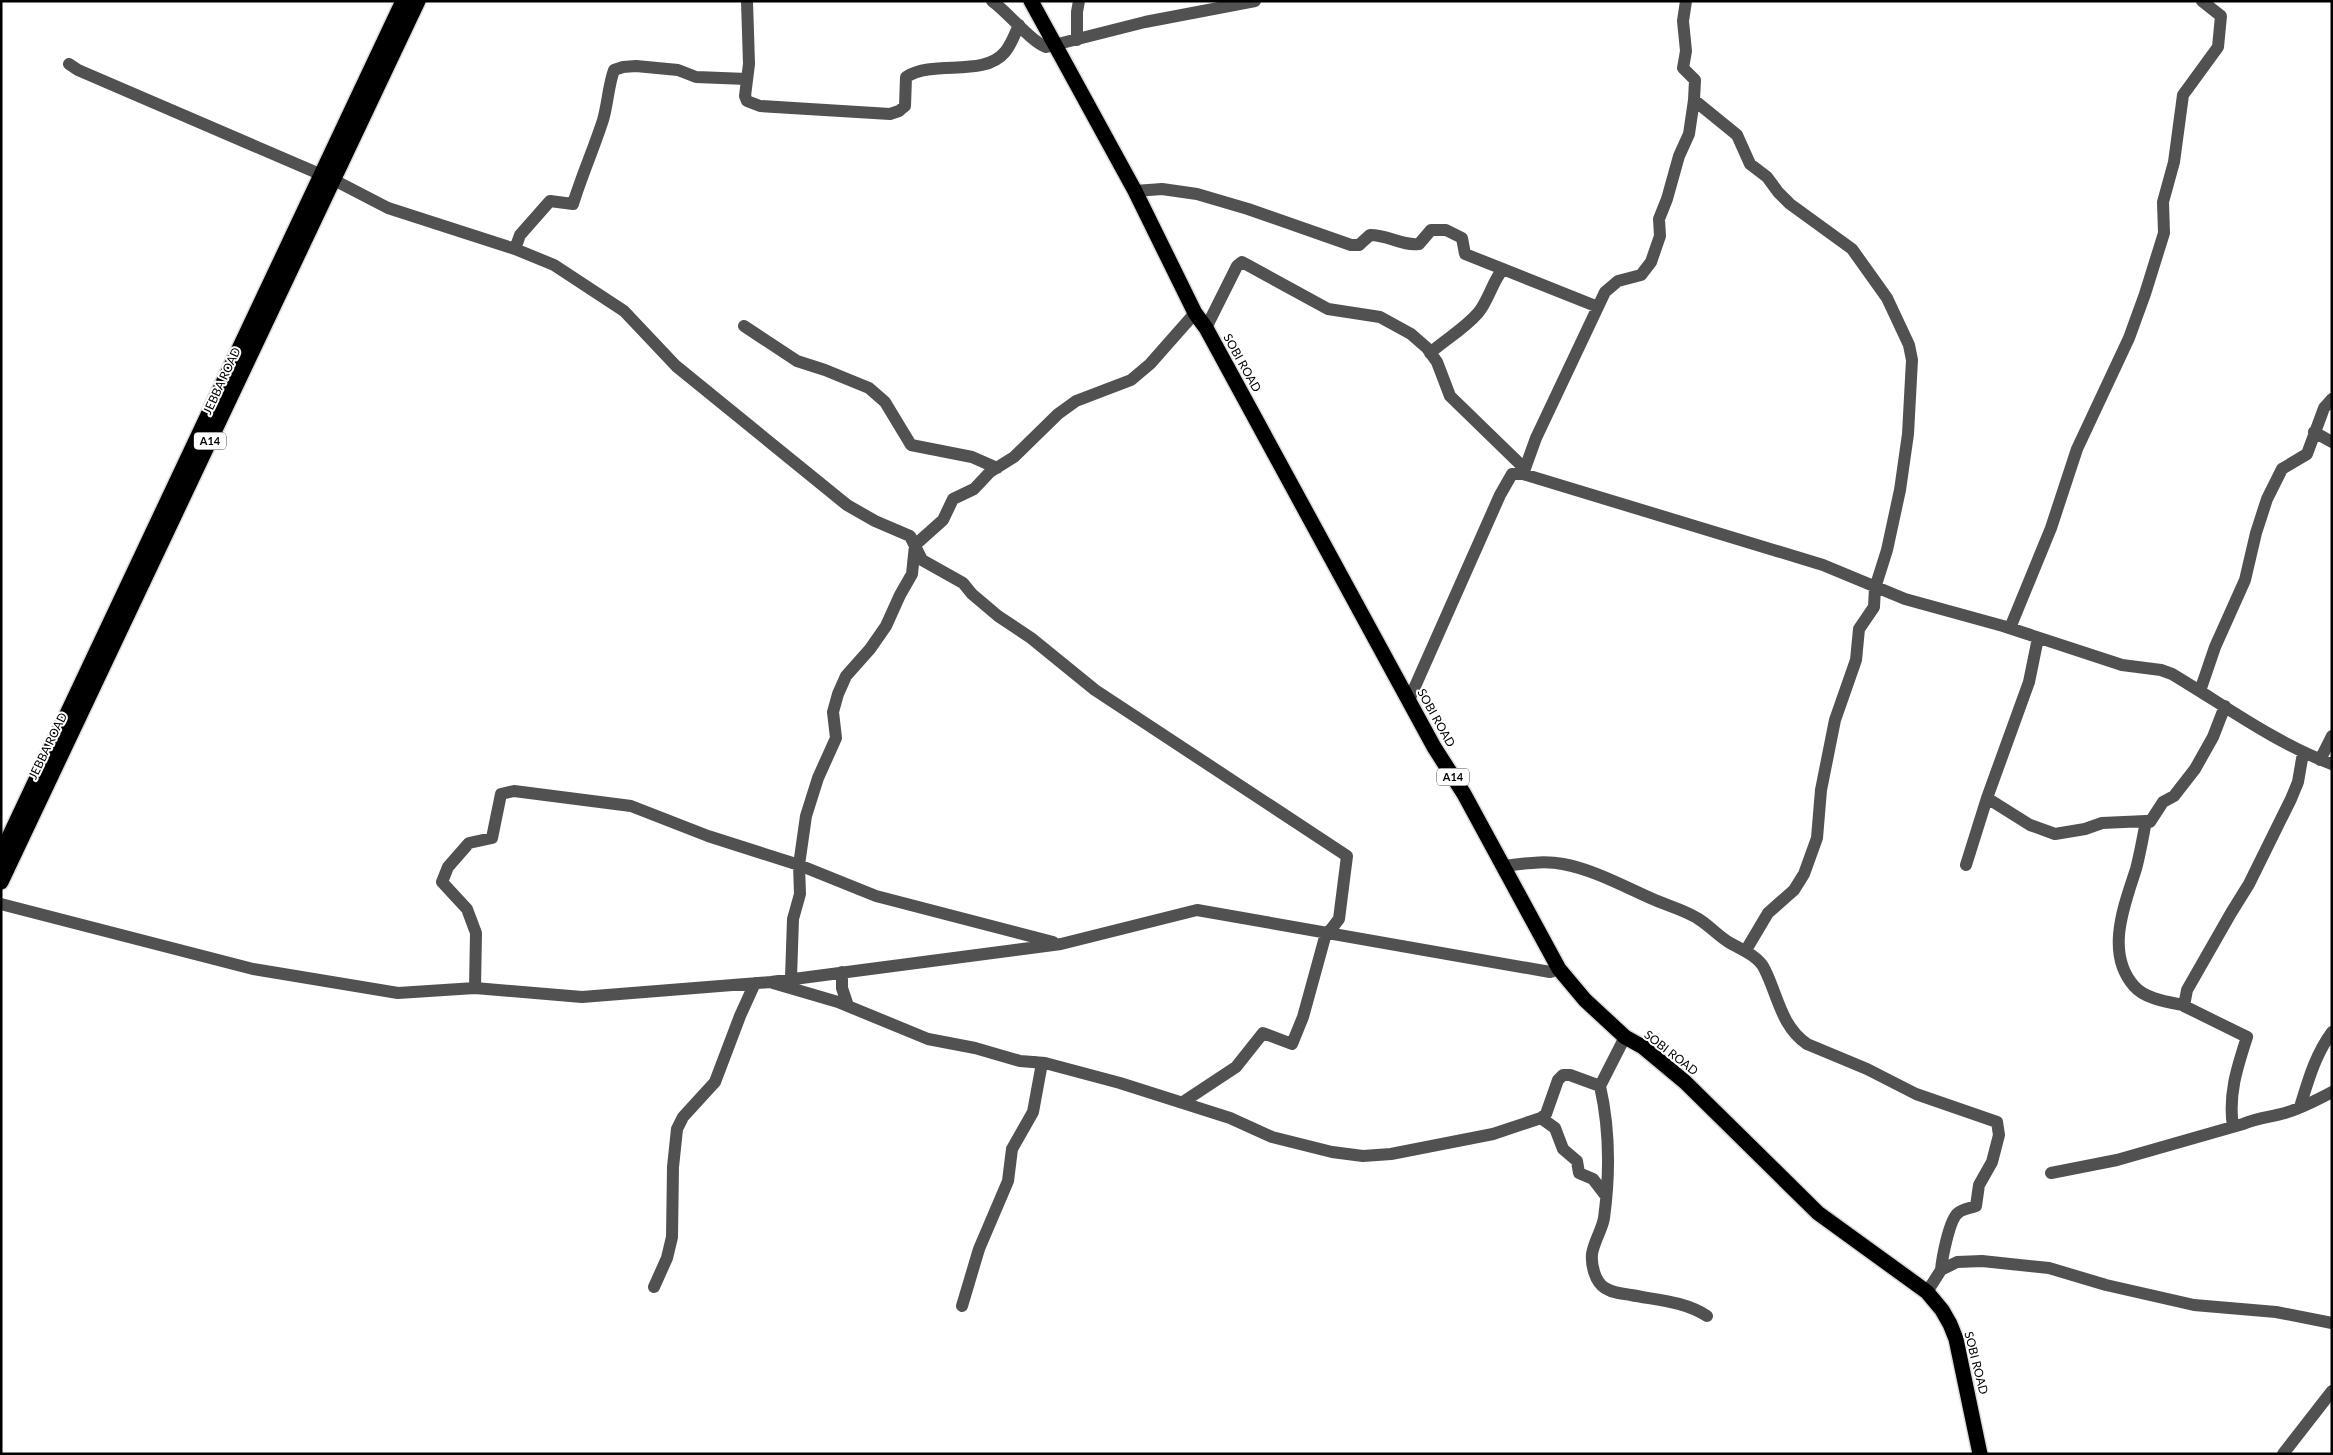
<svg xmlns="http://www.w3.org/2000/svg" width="2333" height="1455" font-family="Lato,sans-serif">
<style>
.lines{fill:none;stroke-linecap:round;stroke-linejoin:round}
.highway-casing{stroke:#dbdbdb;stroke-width:18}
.minor{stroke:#515151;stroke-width:12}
.highway{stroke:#000;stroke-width:15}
.labels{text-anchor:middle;stroke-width:4;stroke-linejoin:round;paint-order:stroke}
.shield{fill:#fff;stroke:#4c4c4c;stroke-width:1}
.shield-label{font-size:11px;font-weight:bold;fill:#000}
.street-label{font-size:12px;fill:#000;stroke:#fff}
</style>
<rect width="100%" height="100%" fill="#fff"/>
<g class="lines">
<defs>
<path id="highway" d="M1031,1L1135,191L1195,313L1206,328L1434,747L1464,794L1559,969L1585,1000L1625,1037L1643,1047L1685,1082L1818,1213L1927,1292L1942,1310L1950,1324L1956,1339L1980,1454
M1,854L403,1
M1,882L418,1"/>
</defs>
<use href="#highway" class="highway-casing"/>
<path class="minor" d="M747,1L749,64L745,96L747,101L760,106L890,114L899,111L905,106L906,77C935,59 983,78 1005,52C1011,45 1015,34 1019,25
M992,1C1008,12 1031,42 1046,47L1145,22L1255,1
M1686,1L1683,21L1686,51L1683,68L1695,80L1694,100L1737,135L1750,164L1767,177L1778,192L1790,204L1852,249L1887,298L1909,345L1912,360L1908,434L1900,490L1887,550L1875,588L1874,607L1859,629L1856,660L1835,720L1821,790L1817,838L1804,874L1794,890L1768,913L1746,950
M1077,40V12L1079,1
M69,64L78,70L322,175
M334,180L388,208L515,249L554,265L624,311L676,366L847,505L875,521L910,536L922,560L963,583L972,594L998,616L1031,638L1095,690L1347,856L1339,919L1325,937L1303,1017L1292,1044L1263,1033L1236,1067L1183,1102
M1135,191L1162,189L1197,194L1248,209L1351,245H1359L1370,235C1389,235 1401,246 1419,244L1431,230H1446L1462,238L1465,254L1598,307
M515,249L520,235L550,201L573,204C582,175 594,148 603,120C608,103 608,87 614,70L623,67L636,66L678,70L696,77L747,79
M744,326L797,361L825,370L869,388L885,402L911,445L972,457L997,468
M1206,328L1237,266L1242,262L1328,309L1380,317L1411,334L1427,348L1437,362L1450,396L1524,468
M1430,353C1446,339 1464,329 1478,313C1489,300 1492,282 1503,269
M2314,432L2332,442
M1523,474L1536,438L1605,292L1618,281L1641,275L1651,262L1660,236L1659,219L1667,199L1679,156L1689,134L1694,100
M2010,628L2051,528L2077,449L2129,338L2145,294L2164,233L2163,202L2174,162L2183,95L2218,47L2221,16L2202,1
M2200,691L2215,647L2245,580L2256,533L2267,499L2282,469L2307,454L2324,408L2332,399
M1409,700L1500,495L1512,474H1523L1823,565L1905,599L2003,626L2122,665L2161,670L2172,674C2224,705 2275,743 2332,764
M2320,760L2332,736
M1987,798L2030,825L2055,834L2085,829L2102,823L2146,821
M1966,865L1987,798L2029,682L2038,638
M1502,866C1522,864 1543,860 1563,864C1595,870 1625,887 1655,900C1669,906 1684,910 1697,918C1709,925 1718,936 1730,943C1741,949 1760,957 1765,970C1778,996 1781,1026 1807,1044L1867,1069L1916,1094L1997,1122L1999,1135L1992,1162L1979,1185L1976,1206C1971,1208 1962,1209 1958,1213C1949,1220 1942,1259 1941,1270
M1,904L253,969L398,993L475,988L582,997L771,982L1061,944L1197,910L1550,972L1559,969
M842,972V988L848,1006
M791,978L793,919L800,894L799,865L806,816L818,778L836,738L833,712L838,694L846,676L870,649L886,626L900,595L912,574L915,545L943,520L953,499L974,489L990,472L1014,457L1058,414L1076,401L1131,380L1150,364L1195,313
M773,983L838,1002L928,1039L975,1048L1020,1061L1045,1063L1120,1083L1230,1118L1272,1137L1332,1152L1363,1156L1391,1154L1493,1134L1541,1118L1546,1114L1558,1080L1563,1075H1570L1600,1086L1625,1037
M475,988L476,933L467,909L442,882L448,867L469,843L492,838L501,794L514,791L631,806L708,836L799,865L876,896L1053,942
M2183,1005C2168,1002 2145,999 2134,986C2105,953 2124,906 2136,869C2140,854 2143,837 2146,821L2150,822L2163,802L2174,796L2195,769L2213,737L2225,706
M1600,1086C1610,1130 1610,1174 1604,1218C1602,1230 1594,1241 1592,1254C1591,1265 1595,1282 1605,1288C1613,1293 1622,1294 1631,1295C1656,1300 1684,1301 1707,1316
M2300,1107C2308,1081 2315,1055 2332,1032
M1541,1118L1555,1128L1563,1149L1577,1161L1579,1173L1593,1179L1606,1196
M2233,1127C2228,1095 2237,1068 2247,1037L2184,1006L2187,990L2231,913L2249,884L2291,799L2298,782L2303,753
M2051,1173L2117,1160L2243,1124C2257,1118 2271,1117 2285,1113C2302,1108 2317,1100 2332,1092
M654,1287L667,1258L672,1237L673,1167L677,1129L683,1117L715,1082L740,1016L755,983
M1927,1292L1941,1270L1957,1262L1982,1261L2049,1268L2106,1285L2194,1305L2276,1312L2332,1323
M962,1306L979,1249L1008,1181L1012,1149L1033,1112L1042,1063L1034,1062
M2283,1454L2332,1391"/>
<use href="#highway" class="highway"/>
</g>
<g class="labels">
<g class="shield">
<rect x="194" y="432.5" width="32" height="17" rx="4"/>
<rect x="1437" y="768.5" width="32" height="17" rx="4"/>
</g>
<g class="shield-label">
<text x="210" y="445">A14</text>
<text x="1453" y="781">A14</text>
</g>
<g class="street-label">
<text transform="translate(1242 363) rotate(61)" y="4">SOBI ROAD</text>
<text transform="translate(222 381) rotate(-65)" y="4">JEBBA ROAD</text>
<text transform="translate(1436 718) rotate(61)" y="4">SOBI ROAD</text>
<text transform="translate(48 746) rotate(-64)" y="4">JEBBA ROAD</text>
<text transform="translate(1671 1053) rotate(38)" y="4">SOBI ROAD</text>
<text transform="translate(1976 1363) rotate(76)" y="4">SOBI ROAD</text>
</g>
</g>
<rect width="2333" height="1455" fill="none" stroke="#000000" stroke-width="5"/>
</svg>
